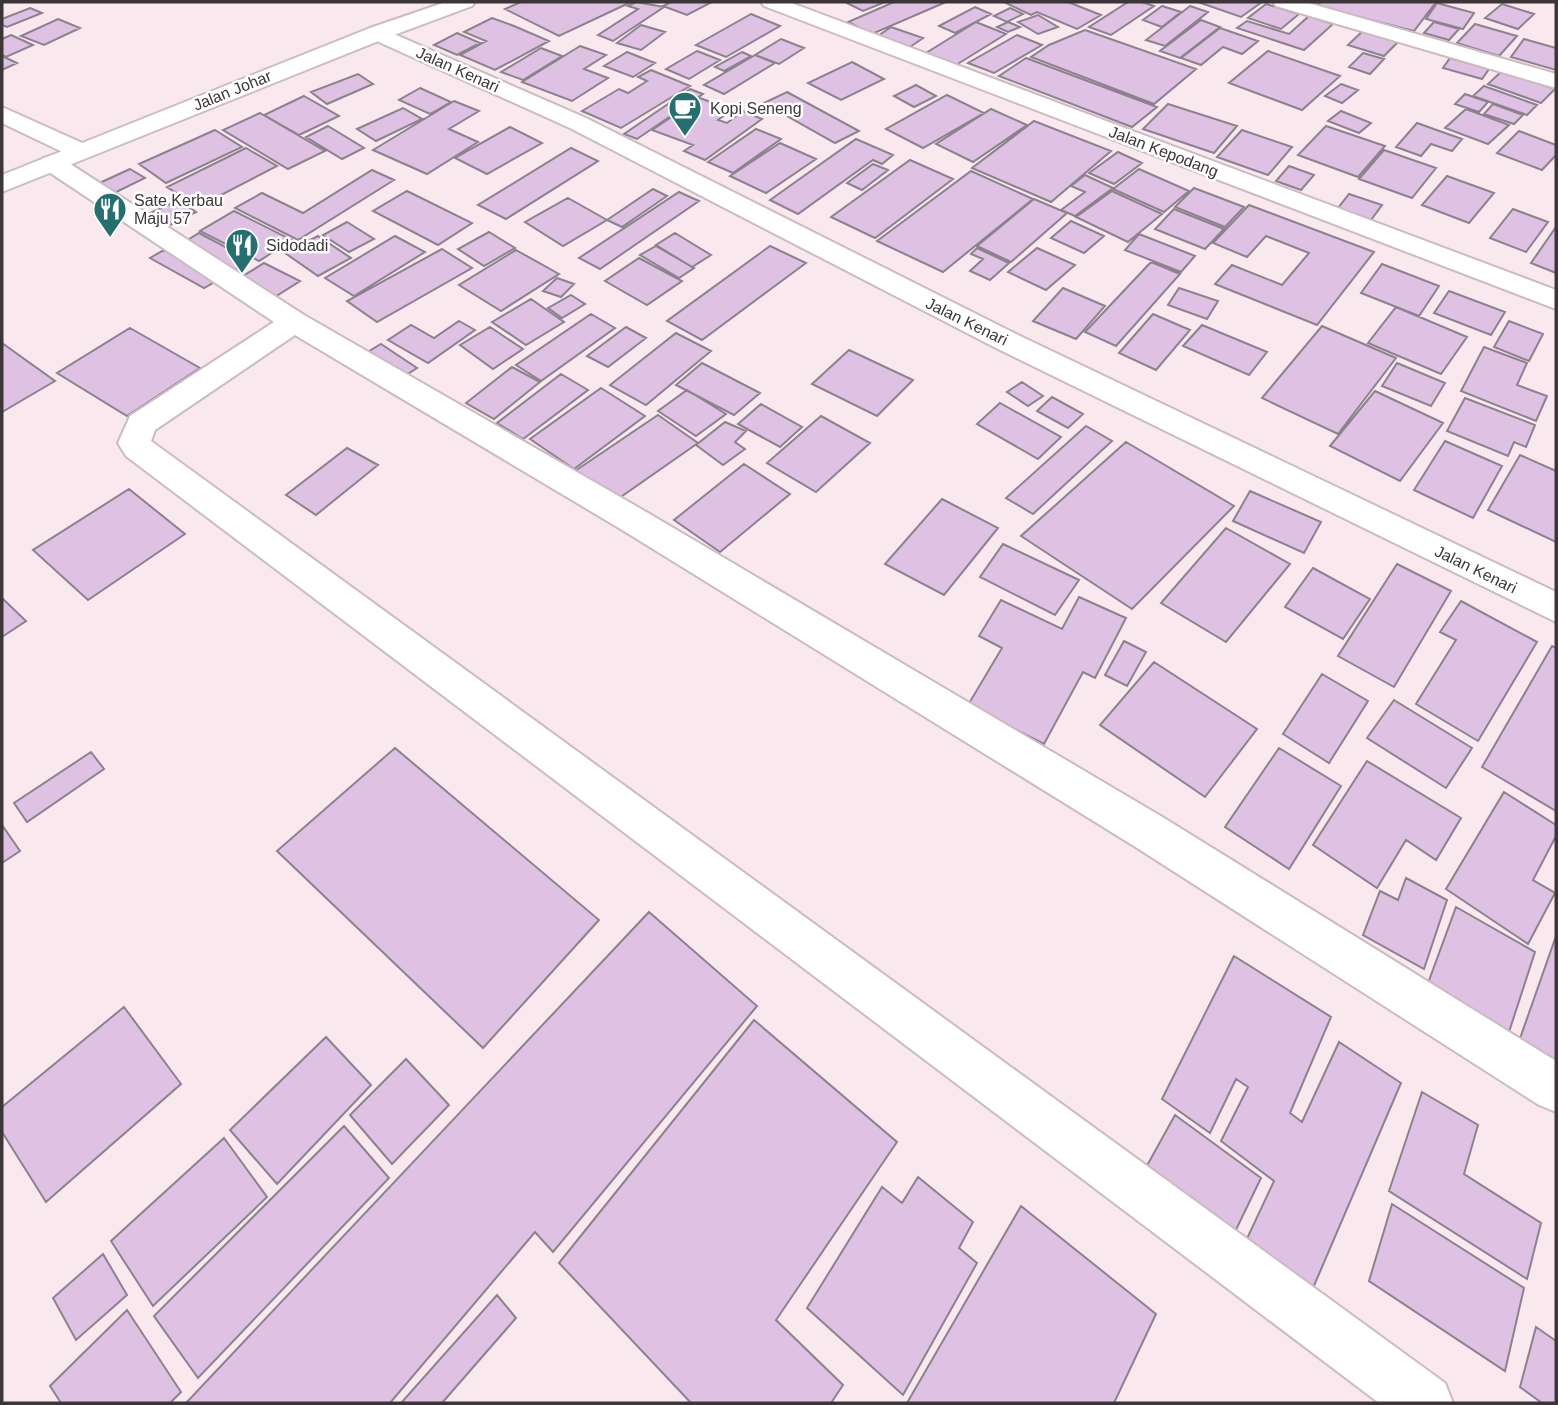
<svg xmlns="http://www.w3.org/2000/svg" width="1558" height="1405" font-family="Arial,sans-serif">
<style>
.building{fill:#dec1e3;stroke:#8c828e;stroke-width:2}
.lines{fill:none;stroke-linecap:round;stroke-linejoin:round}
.street-casing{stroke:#ccbbc1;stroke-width:4}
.secondary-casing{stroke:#ccbbc1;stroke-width:4}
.street{fill:#fff;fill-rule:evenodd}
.secondary{fill:#fff;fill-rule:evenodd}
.labels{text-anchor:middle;stroke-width:5;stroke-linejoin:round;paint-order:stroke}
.far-street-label{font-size:16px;fill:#3d3639;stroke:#fff}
.far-poi-label{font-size:16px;fill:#3d3639;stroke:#fff;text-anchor:start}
</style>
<rect width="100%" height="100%" fill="#f9e8ee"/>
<path class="building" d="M521,2H631L559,36L505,9Z
M636,2L664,7L613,41L598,35L638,9L628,6Z
M671,2H708L710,3L687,15L663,6Z
M845,2H885L863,11Z
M894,2H946L872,34L848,22Z
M1004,2H1068L1101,15L1077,29L1037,12L1031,15Z
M1128,2H1142L1154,6L1111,35L1089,27Z
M1198,2H1262L1241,17Z
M1321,2H1436L1414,31L1316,6Z
M1437,3L1474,13L1463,29L1426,19Z
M1266,4L1299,14L1281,29L1248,18Z
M1502,4L1534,14L1518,29L1485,18Z
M1162,6L1181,12L1162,27L1143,20Z
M1190,6L1208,12L1165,46L1146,40Z
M975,7L991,14L955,33L939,26Z
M30,8L42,13L7,27L2,25V19Z
M1010,8L1023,14L1007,22L994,16Z
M751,14L780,26L726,57L696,45Z
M1038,15L1058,27L1038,34L1018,22Z
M1309,16L1333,24L1304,50L1237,28L1247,21L1289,34Z
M492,18L514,26L549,41L495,70L460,55L486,41L464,32Z
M58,19L80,28L44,45L21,36Z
M1201,20L1220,27L1180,58L1160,51Z
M976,22L1006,34L956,65L926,53Z
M1008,22L1020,27L1008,32L997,27Z
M1434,22L1459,29L1449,40L1424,33Z
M1475,24L1517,36L1499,56L1457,43Z
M641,25L665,32L641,50L617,43Z
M891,27L923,38L910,47L878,36Z
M1367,27L1402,38L1384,56L1348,45Z
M1220,28L1258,41L1242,54L1223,47L1201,65L1181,58Z
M1085,30L1196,69L1154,104L1031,57L1049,45Z
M457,33L480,43L457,55L434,45Z
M11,35L33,45L6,57L2,55V39Z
M1017,35L1042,45L994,73L968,63Z
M781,39L804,48L779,64L755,55Z
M1524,39L1556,48V70L1511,57Z
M580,46L606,55L584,69L608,78L572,101L522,82Z
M541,48L562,56L523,80L501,72Z
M697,51L720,60L689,79L666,69Z
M1268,51L1340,76L1302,110L1229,83Z
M627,52L655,63L633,77L604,66Z
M742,52L751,56L724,71L715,67Z
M1363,53L1384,59L1370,74L1349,67Z
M755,55L775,63L724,94L704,85Z
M2,56L17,63L2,70Z
M1026,58L1157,107L1132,127L999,76Z
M1450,58L1489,69L1482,79L1443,68Z
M852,62L884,79L841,100L808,83Z
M651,70L690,86L621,128L582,111L619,89L628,93L647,81L638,77Z
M1502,71L1555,89L1541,103L1488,84Z
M358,74L373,84L327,104L311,92Z
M1341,84L1358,90L1342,103L1325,96Z
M916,85L936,96L914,107L894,96Z
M1484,86L1537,105L1527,115L1473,96Z
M420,88L451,102L430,114L399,100Z
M690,89L703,94L637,139L624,134Z
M787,92L859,131L835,143L764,103Z
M1465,94L1488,102L1479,112L1455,104Z
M947,95L984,113L923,148L886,129Z
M304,96L339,116L299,135L264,115Z
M700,98L732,110L718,120L727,123L743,111L762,119L705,160L684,151L693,145L652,130Z
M454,101L479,111L449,129L478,142L427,174L373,150Z
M1168,104L1237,126L1214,153L1143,129Z
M1493,104L1523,115L1514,124L1484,114Z
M403,108L422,119L376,141L357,129Z
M991,109L1027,125L973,162L936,144Z
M1466,109L1509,125L1488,144L1445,128Z
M1341,111L1371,123L1359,133L1328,121Z
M260,113L325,151L288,169L223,130Z
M1034,121L1111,151L1051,202L972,168Z
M1417,123L1462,139L1452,151L1431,144L1421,156L1396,147Z
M328,126L364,148L342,159L306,137Z
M1326,126L1385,146L1358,177L1298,155Z
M510,127L542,143L487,174L455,158Z
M756,129L781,139L733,173L708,162Z
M215,130L242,147L166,183L139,164Z
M1242,130L1292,147L1268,175L1217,157Z
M1519,131L1556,145V155L1542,170L1497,153Z
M856,139L893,155L882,164L873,160L798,214L770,200Z
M780,143L816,159L766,193L730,176Z
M246,148L277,166L198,207L167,187Z
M571,148L598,161L506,219L478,205Z
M1384,150L1436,168L1412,198L1359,179Z
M1118,152L1142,163L1114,184L1089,173Z
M910,160L953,179L875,238L831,217Z
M873,164L888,170L862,190L847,183Z
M1289,166L1314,175L1301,190L1276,181Z
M130,169L145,178L108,196L93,186Z
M1139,169L1189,191L1164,212L1113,189Z
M372,170L394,180L298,240L235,208L262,193L303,213Z
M971,171L1033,199L943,272L877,241Z
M1085,175L1113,188L1075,216L1061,210L1085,192L1071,186Z
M1447,176L1494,193L1469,223L1422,205Z
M1194,188L1244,207L1225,227L1175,207Z
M653,189L667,196L622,227L607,220Z
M407,191L472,223L438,245L373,211Z
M1112,191L1162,214L1128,242L1076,217Z
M679,192L699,201L600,269L579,258Z
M1349,194L1382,205L1371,220L1338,208Z
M568,198L607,220L563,246L525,222Z
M1034,199L1067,213L1011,262L977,246Z
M179,200L196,212L166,227L148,214Z
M1249,205L1374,252L1317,325L1215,284L1232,265L1282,285L1309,253L1266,236L1247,257L1213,243Z
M1174,209L1224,229L1205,249L1155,229Z
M1513,209L1548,222L1526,252L1490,238Z
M234,211L292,240L259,261L200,231Z
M1071,221L1104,236L1084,253L1051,238Z
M347,222L374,239L349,252L323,235Z
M1556,227V273L1531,263Z
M489,232L515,248L484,266L458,249Z
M199,233L250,260L234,270L183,243Z
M675,233L711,255L692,267L656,245Z
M1139,234L1195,256L1181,272L1125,250Z
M318,236L351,258L318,276L285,253Z
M395,236L425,252L354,296L325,278Z
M656,246L694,268L679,278L640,255Z
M770,246L806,263L702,340L667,321Z
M977,248L1009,263L990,280L970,271L983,259L971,254Z
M1037,248L1075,265L1046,290L1008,272Z
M442,249L472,268L377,322L347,301Z
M164,250L218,280L204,288L150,258Z
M516,250L559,274L501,311L459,285Z
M639,258L682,281L647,305L605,281Z
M1151,262L1180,274L1116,346L1085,332Z
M264,263L300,281L270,300L235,281Z
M1382,264L1439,286L1419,316L1361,293Z
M557,278L574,284L561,297L543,291Z
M1063,288L1105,306L1076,339L1033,321Z
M1179,288L1218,301L1207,319L1168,305Z
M1449,291L1505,312L1491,335L1434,313Z
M571,295L585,304L562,318L548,308Z
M531,299L564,322L526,345L492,322Z
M1396,307L1467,337L1441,374L1368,343Z
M591,314L615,328L541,381L516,365Z
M1153,314L1190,330L1156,370L1119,353Z
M459,321L475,330L428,363L388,340L411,325L434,338Z
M1509,321L1543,334L1529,361L1494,347Z
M1202,325L1267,352L1249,375L1183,346Z
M1322,326L1396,358L1338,434L1262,398Z
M490,327L523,349L493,369L460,345Z
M626,327L646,338L608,367L587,356Z
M130,328L200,368L127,416L57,373Z
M676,333L711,351L646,405L610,385Z
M2,343L55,381L2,412Z
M381,344L417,368L403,377L366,353Z
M1484,347L1527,363L1517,385L1547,396L1536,421L1461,391Z
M849,350L913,380L877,416L812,384Z
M702,363L760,393L734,415L676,385Z
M1397,363L1445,383L1431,406L1382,386Z
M512,367L540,382L494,419L466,403Z
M561,374L588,390L523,439L497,423Z
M1022,382L1043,396L1028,406L1007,392Z
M601,388L645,416L574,469L530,439Z
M687,390L726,414L696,436L658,411Z
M1375,391L1443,423L1400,481L1330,446Z
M1052,397L1083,414L1068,428L1037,411Z
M1465,398L1535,425L1526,447L1514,442L1508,456L1447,431Z
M1000,403L1061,437L1038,459L977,424Z
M761,404L802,427L780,447L738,424Z
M658,415L698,443L615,501L575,471Z
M821,416L870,443L816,492L767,463Z
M725,422L746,431L735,442L745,449L723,465L696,445Z
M1086,426L1112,441L1033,514L1006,498Z
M1445,441L1502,466L1473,518L1414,490Z
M1126,442L1234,506L1132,609L1021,536Z
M347,448L378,465L316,515L286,495Z
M1520,455L1556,471V542L1488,510Z
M744,464L790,494L720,552L674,520Z
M129,489L185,534L88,600L33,550Z
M1250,491L1321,522L1304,553L1233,521Z
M942,499L998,528L944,595L885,564Z
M1226,528L1290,564L1226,642L1161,603Z
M1003,544L1079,580L1055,615L980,577Z
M1397,564L1451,591L1394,687L1338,656Z
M1313,568L1370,599L1343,639L1285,607Z
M1079,597L1126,618L1095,678L1083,672L1044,744L968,705L1002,648L979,636L1001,600L1062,629Z
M2,598L26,621L2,637Z
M1461,601L1537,642L1478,741L1416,704L1456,640L1440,632Z
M1124,641L1146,652L1127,686L1105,675Z
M1552,646L1556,648V811L1482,767Z
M1154,662L1257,729L1205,797L1100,725Z
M1322,674L1368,701L1329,763L1283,734Z
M1394,700L1472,748L1446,788L1367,738Z
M395,748L599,920L483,1048L277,851Z
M1279,748L1341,786L1289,869L1225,827Z
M91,752L104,769L27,822L14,803Z
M1367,761L1461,818L1436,860L1406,840L1377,888L1313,845Z
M1504,792L1556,825V836L1533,880L1555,893L1528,944L1446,889Z
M2,825L20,851L2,863Z
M1406,878L1447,900L1424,969L1363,935L1380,891L1398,900Z
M1456,907L1535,952L1508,1035L1427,986Z
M649,912L757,1006L553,1252L535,1232L390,1403H186Z
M1556,936V1071L1517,1047Z
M1234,956L1331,1017L1290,1113L1302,1122L1339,1042L1401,1083L1310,1295L1244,1245L1274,1181L1221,1141L1248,1087L1236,1079L1210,1133L1162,1099Z
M124,1007L181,1084L46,1202L2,1132V1107Z
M754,1020L897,1142L776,1320L843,1385L831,1403H691L559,1263Z
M326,1037L371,1085L277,1184L230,1130Z
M406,1059L449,1105L392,1164L350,1115Z
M1422,1092L1478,1125L1464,1174L1541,1223L1527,1279L1389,1191Z
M1175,1115L1261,1178L1232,1238L1144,1171Z
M344,1126L389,1178L198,1378L154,1316Z
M224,1138L267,1197L153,1306L111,1241Z
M918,1177L973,1222L959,1248L977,1263L903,1395L807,1308L882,1187L902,1203Z
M1392,1204L1524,1288L1505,1371L1369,1281Z
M1021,1206L1156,1314L1114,1403H907Z
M103,1254L127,1295L76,1340L53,1298Z
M497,1295L516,1318L442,1403H401Z
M127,1310L181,1392L170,1403H61L50,1386Z
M1536,1327L1556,1341V1403H1542L1520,1387Z"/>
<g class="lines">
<defs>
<path id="street" d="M761,2H789L1556,290V309L764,6Z
M1273,2H1305L1556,74V88L1276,6Z
M378,27L586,118L1016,334L1556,592V622L996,348L570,128L370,38L367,33L370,28Z
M2,107L89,146L92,151L89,156L80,158L71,156L2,123Z
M52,156L61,158L304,315L648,513L1164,818L1556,1061V1112L1539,1105L1134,846L624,531L295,335L155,430L151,441L1445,1383L1453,1403H1379L126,456L118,443L130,416L274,322L43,168L40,163L43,158Z"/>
<path id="secondary" d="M446,2H475L472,6L386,38L2,192V175L370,28Z"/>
</defs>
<use href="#street" class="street-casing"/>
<use href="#secondary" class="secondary-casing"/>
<use href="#street" class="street"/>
<use href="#secondary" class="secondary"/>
</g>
<defs>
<symbol id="cafe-pin" viewBox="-11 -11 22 30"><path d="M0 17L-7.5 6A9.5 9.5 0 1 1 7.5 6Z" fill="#25706f" stroke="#fff"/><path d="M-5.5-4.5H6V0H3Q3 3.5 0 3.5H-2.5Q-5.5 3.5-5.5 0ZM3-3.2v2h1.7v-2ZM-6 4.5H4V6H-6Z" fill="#fff"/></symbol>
<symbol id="restaurant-pin" viewBox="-11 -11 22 30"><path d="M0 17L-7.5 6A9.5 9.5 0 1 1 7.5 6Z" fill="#25706f" stroke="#fff"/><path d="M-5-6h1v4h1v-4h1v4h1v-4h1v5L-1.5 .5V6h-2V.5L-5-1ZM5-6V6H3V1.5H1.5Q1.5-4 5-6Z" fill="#fff"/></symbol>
</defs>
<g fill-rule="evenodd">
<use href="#cafe-pin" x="666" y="89" width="38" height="52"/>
<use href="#restaurant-pin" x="91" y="190" width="38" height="52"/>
<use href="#restaurant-pin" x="223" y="226" width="38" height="52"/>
</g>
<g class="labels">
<g class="far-street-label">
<text transform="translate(458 69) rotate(24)" y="6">Jalan Kenari</text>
<text transform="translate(232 90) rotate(-22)" y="6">Jalan Johar</text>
<text transform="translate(1164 151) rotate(21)" y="6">Jalan Kepodang</text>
<text transform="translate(967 321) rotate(26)" y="6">Jalan Kenari</text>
<text transform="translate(1476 569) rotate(26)" y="6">Jalan Kenari</text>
</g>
<g class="far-poi-label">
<text x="710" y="114">Kopi Seneng</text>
<text x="134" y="206">Sate Kerbau<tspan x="134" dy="18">Maju 57</tspan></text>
<text x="266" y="251">Sidodadi</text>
</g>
</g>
<rect width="1558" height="1405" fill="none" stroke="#3d3639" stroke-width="7"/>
</svg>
